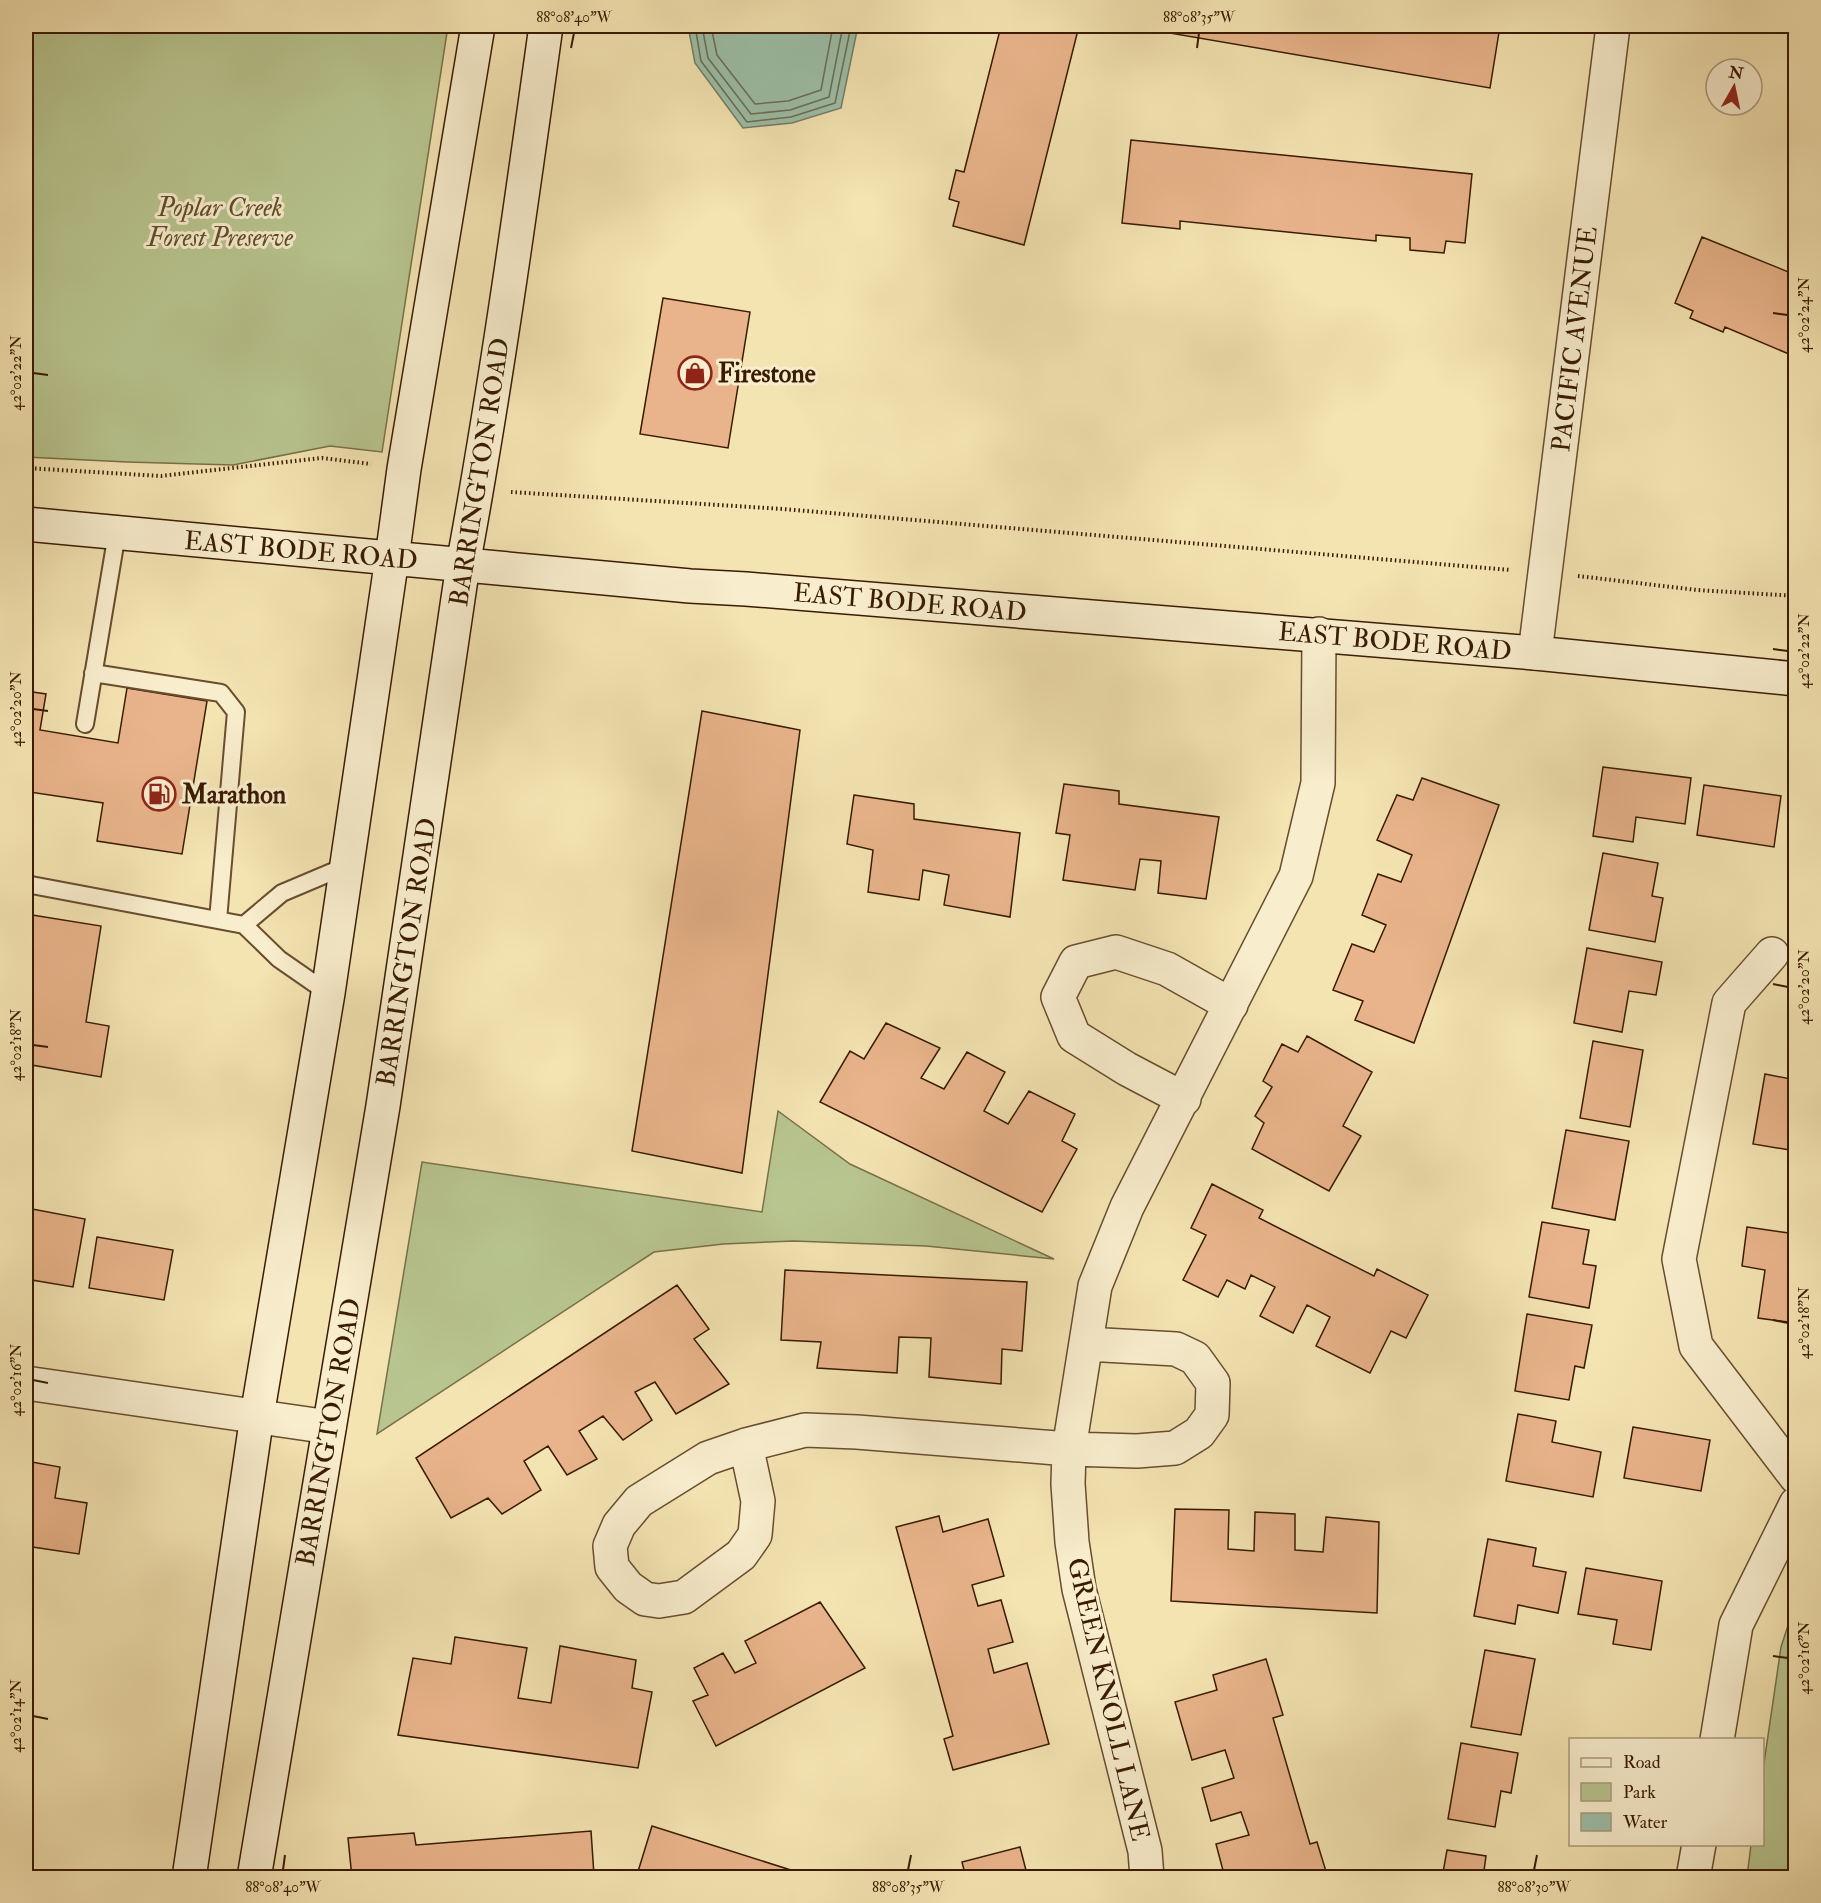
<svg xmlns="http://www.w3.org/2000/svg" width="1821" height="1903" font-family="'IM FELL Double Pica',serif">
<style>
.green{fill:#b8c58f;stroke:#787048;stroke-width:1.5}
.water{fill:#9cbfa8;stroke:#747d66;stroke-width:1.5}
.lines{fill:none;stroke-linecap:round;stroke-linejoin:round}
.shore{stroke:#6a6d55;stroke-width:1.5}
.building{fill:#e9b48b;stroke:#391b02;stroke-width:1.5}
.lane-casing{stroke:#684d2e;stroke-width:20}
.street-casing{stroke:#684d2e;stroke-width:36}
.secondary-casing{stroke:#391b02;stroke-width:36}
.path{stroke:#391b02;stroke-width:4;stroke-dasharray:1.5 3;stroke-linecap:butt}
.lane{stroke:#f8edcd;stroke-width:16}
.street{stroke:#f8edcd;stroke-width:33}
.secondary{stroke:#f8edcd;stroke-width:33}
.ticks{fill:none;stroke:#391b02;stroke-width:2}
.labels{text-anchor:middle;stroke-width:6;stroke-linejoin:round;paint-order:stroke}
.park-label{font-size:26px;font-style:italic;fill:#5f4e2c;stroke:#f8edcd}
.street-label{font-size:26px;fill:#391b02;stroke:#f8edcd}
.poi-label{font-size:26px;font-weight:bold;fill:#391b02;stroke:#f8edcd;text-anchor:start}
.neatline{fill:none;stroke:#391b02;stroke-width:2}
.ticks-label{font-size:15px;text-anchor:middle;fill:#391b02}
</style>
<rect width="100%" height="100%" fill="#f4e4b2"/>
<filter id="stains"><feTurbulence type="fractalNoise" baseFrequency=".00333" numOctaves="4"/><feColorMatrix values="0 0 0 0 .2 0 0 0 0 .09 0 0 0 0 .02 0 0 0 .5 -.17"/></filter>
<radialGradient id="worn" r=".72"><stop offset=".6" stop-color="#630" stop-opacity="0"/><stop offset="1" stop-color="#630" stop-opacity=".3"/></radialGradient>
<path class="green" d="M26,26H448L382,452L330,446L233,465L127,462L26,457Z
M778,1111L850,1164L1054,1259L926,1246L794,1241L723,1244L654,1252L377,1434L422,1162L762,1212Z
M1795,1604V1877H1747L1751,1845L1762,1844L1763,1770L1781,1647Z"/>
<path class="water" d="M688,26H858L841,108L792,123L743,128L695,63Z"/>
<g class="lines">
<path class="shore" d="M695,26L701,61L747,122L791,117L835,103L851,26
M702,26L708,58L751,114L790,110L829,97L843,26
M711,26L717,55L755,104L788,101L821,90L833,26"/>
</g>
<path class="building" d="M1001,26H1079L1024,245L953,226L959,202L949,199L956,170L964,172Z
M1153,26H1500L1490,88L1152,30Z
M1131,140L1472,174L1465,243L1446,241L1444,253L1410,250V238L1376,235V241L1180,221V229L1122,223Z
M1702,237L1796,275V357L1725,327L1723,332L1690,318L1693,311L1675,303Z
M663,298L750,312L728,448L640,434Z
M127,688L207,701L182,854L97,841L103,803L30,792L26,823V691L46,694L40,730L118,743Z
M702,711L800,730L742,1173L632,1151Z
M1603,767L1691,778L1685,824L1636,817L1633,842L1593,836Z
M1422,778L1499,805L1414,1043L1355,1020L1363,1001L1333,990L1352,944L1374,952L1386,925L1362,915L1378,874L1401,882L1412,855L1377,840L1397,795L1413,800Z
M1064,784L1119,791V804L1219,817L1206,899L1158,893L1161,861L1140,859L1135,890L1063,880L1070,835L1056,833Z
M1704,785L1781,796L1774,847L1697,835Z
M854,795L914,804V819L1020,833L1010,917L944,905L949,875L923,870L919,900L868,892L873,850L847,844Z
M1796,828V858H1791Z
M1603,853L1658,863L1652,896L1663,898L1655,942L1589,930Z
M26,914L101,926L86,1022L109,1026L101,1077L26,1064Z
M1587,948L1662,962L1656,995L1629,991L1622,1032L1574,1023Z
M886,1023L940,1048L921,1078L944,1089L967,1052L1005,1072L984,1111L1008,1124L1029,1091L1075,1114L1062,1141L1077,1149L1042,1212L820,1102L850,1051L864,1059Z
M1307,1036L1372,1072L1343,1126L1361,1136L1329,1191L1252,1149L1264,1123L1255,1116L1272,1087L1263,1081L1282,1044L1298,1052Z
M1593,1041L1643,1050L1630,1127L1580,1118Z
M1765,1074L1796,1080V1151L1753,1144Z
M1566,1130L1629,1141L1615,1220L1552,1208Z
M1212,1184L1263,1210L1259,1218L1374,1276L1377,1269L1428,1295L1406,1338L1391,1331L1370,1373L1316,1346L1330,1317L1307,1305L1293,1333L1260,1316L1275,1287L1251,1275L1245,1289L1227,1280L1218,1297L1183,1280L1206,1235L1191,1228Z
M27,1208L85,1219L73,1287L26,1279V1217Z
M1542,1222L1589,1230L1583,1264L1596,1266L1589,1308L1529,1297Z
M1747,1227L1796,1234V1323L1758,1318L1765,1270L1742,1266Z
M97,1237L173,1250L164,1300L89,1288Z
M785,1270L1027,1282L1022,1351L1002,1349L1001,1384L929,1377L931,1338L899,1337L897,1373L817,1368L821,1342L781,1340Z
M677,1285L709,1329L694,1339L729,1384L676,1414L655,1382L635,1392L652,1420L623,1440L603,1416L579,1431L597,1459L567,1475L548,1446L524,1461L541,1490L502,1514L488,1498L451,1518L416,1458Z
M1527,1314L1592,1325L1584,1368L1575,1366L1569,1400L1515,1391Z
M1518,1414L1556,1421L1552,1442L1601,1452L1593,1497L1506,1481Z
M1633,1427L1710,1440L1701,1491L1624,1478Z
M26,1461L60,1467L55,1498L87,1503L79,1554L26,1546Z
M1175,1509L1229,1510L1228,1549L1254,1551L1255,1512L1295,1514V1550L1323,1552L1326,1517L1379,1522L1377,1613L1171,1601Z
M939,1516L943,1532L988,1519L1004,1576L972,1585L978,1606L1001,1600L1013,1642L988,1649L994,1673L1027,1663L1049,1744L953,1770L944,1739L953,1736L896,1527Z
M1488,1539L1536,1548L1533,1566L1566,1572L1558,1613L1518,1605L1515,1624L1474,1616Z
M1586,1568L1662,1581L1651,1650L1613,1644L1617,1620L1578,1614Z
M820,1602L865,1668L716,1746L693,1701L708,1695L694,1668L723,1653L735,1673L756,1663L745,1641Z
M455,1637L527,1648L518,1698L551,1703L560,1646L636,1660L632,1688L652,1692L638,1768L398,1735L413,1658L451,1664Z
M1485,1650L1535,1659L1521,1735L1471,1727Z
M1266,1659L1283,1715L1273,1718L1310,1844L1317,1842L1328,1878H1225L1216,1844L1249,1835L1241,1812L1211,1821L1202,1788L1234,1778L1225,1750L1192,1760L1175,1702L1217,1690L1213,1675Z
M1461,1743L1518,1753L1511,1793L1501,1791L1495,1827L1448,1819Z
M652,1826L816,1878H636Z
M591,1831L594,1875L580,1876V1878H352L348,1838L414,1833L416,1845Z
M1020,1847L1028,1878H966L962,1862Z
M1447,1850L1486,1856L1483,1878H1442Z"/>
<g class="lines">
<defs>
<path id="lane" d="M93,673L221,693L236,712L218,920
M85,724L117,533
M26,884L244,925L279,959L328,993
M244,925L282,893L346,866"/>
<path id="street" d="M1535,653L1613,26
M1772,954L1729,1003L1679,1259L1696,1346L1796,1477
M1184,1099L1127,1069L1074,1036L1058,997L1076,962L1116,952L1167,969L1231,1005
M26,1383L329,1427
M746,1445L758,1501L755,1535L741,1555L684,1597L659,1601L645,1599L628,1587L612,1567L610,1546L619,1525L639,1501L708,1458L746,1445L805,1430L857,1432L1069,1449L1137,1451L1175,1448L1199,1433L1212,1415L1213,1383L1195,1358L1176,1349L1086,1344
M1717,1740L1736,1625L1796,1504
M1147,1878L1145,1851L1079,1589L1072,1542L1068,1484L1069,1449L1095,1286L1127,1207L1296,876L1318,783L1319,634
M1693,1878L1699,1844"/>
<path id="secondary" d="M26,524L690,586L746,589L1535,653L1796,679
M189,1878L257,1416L328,993L392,558L404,469L478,26
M254,1878L383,1106L463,565C496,386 521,205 546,26"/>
</defs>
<use href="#lane" class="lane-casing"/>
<use href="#street" class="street-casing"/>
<use href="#secondary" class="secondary-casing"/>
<path class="path" d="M26,468L161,476L322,458L371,464
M511,492L783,509L1511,570
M1578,576L1697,590L1796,596"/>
<use href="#lane" class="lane"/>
<use href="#street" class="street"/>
<use href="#secondary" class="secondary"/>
</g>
<path class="ticks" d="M571,48L574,33M1197,48L1199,33M1773,313L1788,315M33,373L48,375M1773,649L1788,651M33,709L48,711M1773,984L1788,987M33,1045L48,1047M1773,1320L1788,1323M33,1380L48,1383M1773,1656L1788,1658M33,1716L48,1719M283,1870L285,1855M908,1870L911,1855M1534,1870L1537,1855"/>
<defs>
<symbol id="shop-ring" viewBox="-11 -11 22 22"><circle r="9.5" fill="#f8edcd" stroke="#8f2418" stroke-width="1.5"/><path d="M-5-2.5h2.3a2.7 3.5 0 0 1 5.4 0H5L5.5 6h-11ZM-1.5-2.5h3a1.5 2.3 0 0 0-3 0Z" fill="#8f2418"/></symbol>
<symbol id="fuel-ring" viewBox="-11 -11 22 22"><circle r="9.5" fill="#f8edcd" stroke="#8f2418" stroke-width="1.5"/><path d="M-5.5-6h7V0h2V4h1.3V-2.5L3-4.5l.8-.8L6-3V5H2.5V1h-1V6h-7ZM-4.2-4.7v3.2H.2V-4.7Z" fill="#8f2418"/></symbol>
</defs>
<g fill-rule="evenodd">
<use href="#shop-ring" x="676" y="354" width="38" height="38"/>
<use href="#fuel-ring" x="140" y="775" width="38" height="38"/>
</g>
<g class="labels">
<g class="park-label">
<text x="220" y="216">Poplar Creek<tspan x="220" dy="30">Forest Preserve</tspan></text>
</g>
<g class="street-label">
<text transform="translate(1574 339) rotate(-83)" y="9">PACIFIC AVENUE</text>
<text transform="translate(479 472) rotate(-81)" y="9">BARRINGTON ROAD</text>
<text transform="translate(301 550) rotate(5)" y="9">EAST BODE ROAD</text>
<text transform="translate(910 602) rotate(5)" y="9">EAST BODE ROAD</text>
<text transform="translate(1395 641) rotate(5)" y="9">EAST BODE ROAD</text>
<text transform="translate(406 952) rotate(-81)" y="9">BARRINGTON ROAD</text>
<text transform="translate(328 1432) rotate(-80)" y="9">BARRINGTON ROAD</text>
<text transform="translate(1109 1699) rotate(77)" y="9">GREEN KNOLL LANE</text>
</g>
<g class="poi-label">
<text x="718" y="382">Firestone</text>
<text x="182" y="803">Marathon</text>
</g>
</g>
<rect width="1821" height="1903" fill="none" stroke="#f4e4b2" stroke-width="66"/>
<rect x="1569" y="1738" width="195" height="108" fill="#f8edcd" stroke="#ac997c" stroke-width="1.5"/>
<rect x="1581" y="1758" width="30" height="9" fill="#f8edcd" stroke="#ac997c" stroke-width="1.5"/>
<text x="1623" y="1768" font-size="18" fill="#391b02">Road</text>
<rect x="1581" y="1783" width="30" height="18" fill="#b8c58f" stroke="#ac997c" stroke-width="1.5"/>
<text x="1623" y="1798" font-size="18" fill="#391b02">Park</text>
<rect x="1581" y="1813" width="30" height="18" fill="#9cbfa8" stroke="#ac997c" stroke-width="1.5"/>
<text x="1623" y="1828" font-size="18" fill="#391b02">Water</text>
<g transform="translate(1734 87) rotate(9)"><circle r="28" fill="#f8edcd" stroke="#ac997c" stroke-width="1.5"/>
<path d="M0-4.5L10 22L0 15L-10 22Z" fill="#8f2418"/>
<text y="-9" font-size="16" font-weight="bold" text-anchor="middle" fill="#391b02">N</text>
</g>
<rect x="33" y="33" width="1755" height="1837" class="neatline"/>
<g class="ticks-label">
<text x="574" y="22">88°08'40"W</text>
<text x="1199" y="22">88°08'35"W</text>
<text transform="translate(1804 315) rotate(-90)" y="5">42°02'24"N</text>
<text transform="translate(16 373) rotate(-90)" y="5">42°02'22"N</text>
<text transform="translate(1804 651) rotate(-90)" y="5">42°02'22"N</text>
<text transform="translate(16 709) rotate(-90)" y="5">42°02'20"N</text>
<text transform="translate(1804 987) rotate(-90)" y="5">42°02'20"N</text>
<text transform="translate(16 1045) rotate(-90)" y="5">42°02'18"N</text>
<text transform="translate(1804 1323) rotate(-90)" y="5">42°02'18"N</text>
<text transform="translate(16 1380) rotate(-90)" y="5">42°02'16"N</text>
<text transform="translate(1804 1658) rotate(-90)" y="5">42°02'16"N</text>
<text transform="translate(16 1716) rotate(-90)" y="5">42°02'14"N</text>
<text x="283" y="1892">88°08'40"W</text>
<text x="908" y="1892">88°08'35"W</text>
<text x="1534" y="1892">88°08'30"W</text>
</g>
<rect width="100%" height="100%" filter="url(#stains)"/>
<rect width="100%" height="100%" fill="url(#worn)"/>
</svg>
